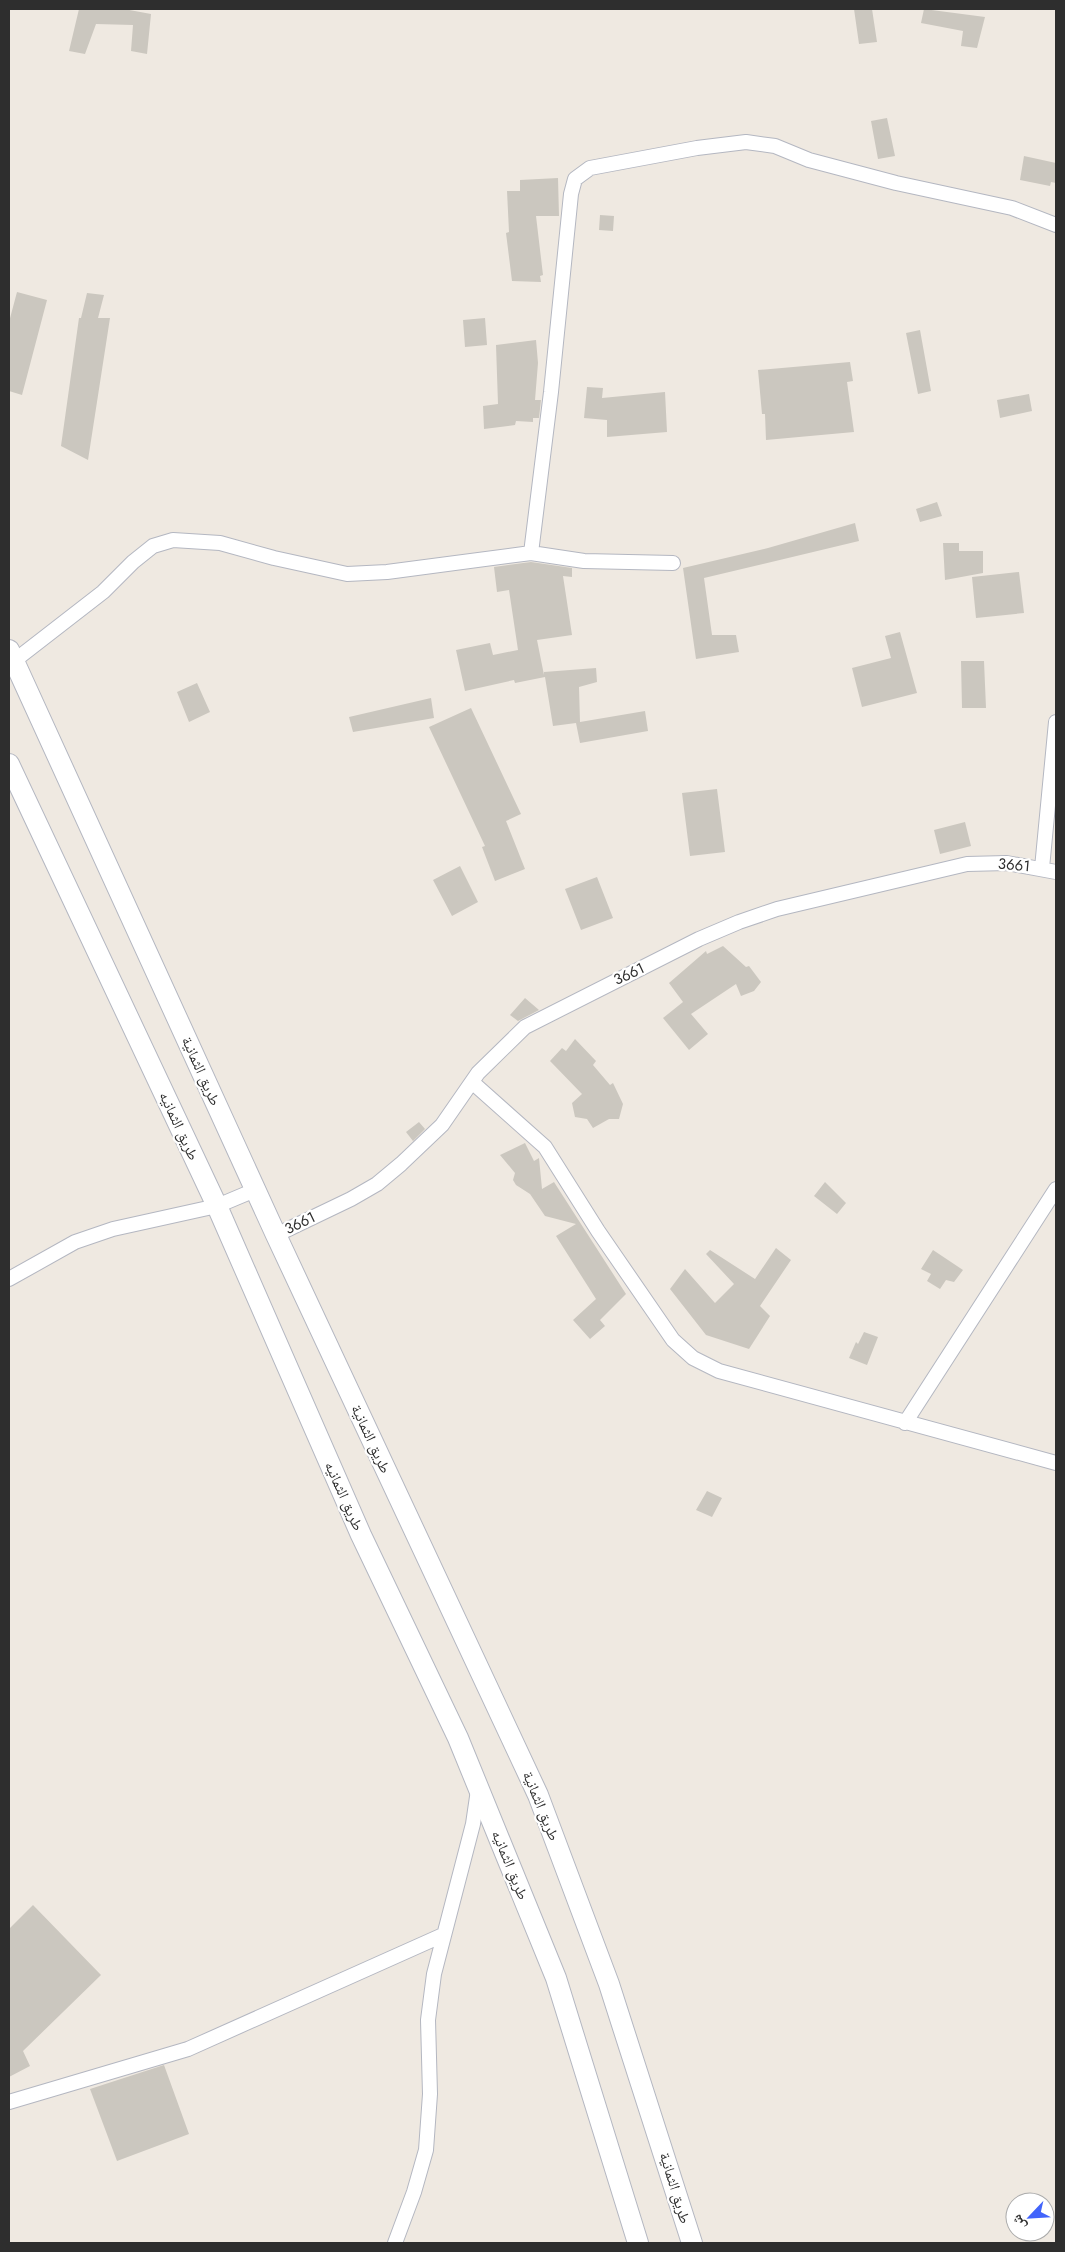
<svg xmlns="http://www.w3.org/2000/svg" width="1065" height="2252" font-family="Jost,'Noto Naskh Arabic',sans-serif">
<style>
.building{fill:#cbc7bf}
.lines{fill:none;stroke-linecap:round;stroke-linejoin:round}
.street-casing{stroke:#b4b7c1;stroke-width:16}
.secondary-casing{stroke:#b4b7c1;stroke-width:22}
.street{stroke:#fff;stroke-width:14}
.secondary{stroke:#fff;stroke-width:20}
.labels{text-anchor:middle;stroke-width:4.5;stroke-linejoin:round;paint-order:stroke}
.street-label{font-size:15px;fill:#2e2e2e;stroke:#fff}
</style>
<rect width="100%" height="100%" fill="#efe9e1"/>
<path class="building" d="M79,9H124L151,14L147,54L131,51L133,25L96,24L85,54L69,51Z
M854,9H872L877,42L859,44Z
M924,9L985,17L977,48L961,46L963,31L921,23Z
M887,118L895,156L878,159L871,121Z
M1024,156L1056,163V183L1051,182L1050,186L1020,180Z
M558,178L559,216H536L543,275L540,276L541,282L512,281L506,233L509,232L507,191H520V180Z
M600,215L614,216L613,231L599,230Z
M17,292L47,300L22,395L9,391V322Z
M87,293L104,295L98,318H110L88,460L61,446L79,318H81Z
M485,318L487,345L465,347L463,320Z
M920,330L931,391L918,394L906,333Z
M536,340L538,363L535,400H541L539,418H533V422L516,421L515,425L484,429L483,406L498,404L496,345Z
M850,362L853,381L847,382L854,432L766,440L765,414H762L758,370Z
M587,387L603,388L602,398L665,392L667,432L607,437V420L584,418Z
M1029,394L1032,411L1000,418L997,400Z
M937,502L942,516L920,522L916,509Z
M855,523L859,541L704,578L712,635H736L739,652L696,659L683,568L768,548Z
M943,543H959V551H983V573L945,580Z
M531,562L572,568V577L563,576L572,635L537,640L544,675V672L596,668L597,682L579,687L580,722L645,711L648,731L580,743L576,723L553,726L545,677L515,683L514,680L465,691L456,650L490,643L493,655L518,650L509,590L497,592L494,567Z
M1019,572L1024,613L976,618L972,577Z
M900,632L917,693L862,707L852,668L891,658L885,636Z
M961,661H984L986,708H962Z
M197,683L210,712L189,722L177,692Z
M431,698L434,718L353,732L349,717Z
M471,708L521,814L506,821L525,869L495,881L482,847L485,846L429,727Z
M717,789L725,852L690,856L682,793Z
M965,822L971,846L940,854L934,830Z
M460,866L478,902L452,916L433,880Z
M597,877L613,918L581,930L565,889Z
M723,946L746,967L749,966L761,982L754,991L741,996L736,984L691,1014L708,1034L689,1050L663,1018L683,1002L669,983L706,951L707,954Z
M525,998L539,1010L518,1021L510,1015Z
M575,1039L596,1061L593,1065L610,1085L613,1083L623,1104L619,1119H609L593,1128L587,1119L575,1117L572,1103L582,1094L550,1061L562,1048L566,1051Z
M419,1122L425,1129L413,1141L406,1132Z
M525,1143L534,1161L539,1158L542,1189L554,1182L626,1294L600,1320L605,1326L590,1339L573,1320L596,1299L556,1236L576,1224L545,1216L530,1194L516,1185L513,1180L515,1173L500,1155Z
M825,1182L846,1203L837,1214L814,1196Z
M776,1248L791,1260L760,1306L770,1316L749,1349L706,1335L670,1289L685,1269L715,1303L734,1284L706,1254L710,1250L755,1279Z
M933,1250L963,1270L954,1282L946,1280L940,1289L927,1281L931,1274L921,1269Z
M864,1332L878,1337L867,1365L849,1358L856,1342L858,1344Z
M707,1491L722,1498L712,1517L696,1510Z
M33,1905L101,1975L23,2051L30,2066L9,2077V1929Z
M164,2065L189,2134L117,2161L90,2089Z"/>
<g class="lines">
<defs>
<path id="street" d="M531,553L551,392L571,194L575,179L590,168L697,148L746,142L775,146L809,160L896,183L1012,208L1056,225
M14,661L103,592L133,562L153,546L173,540L220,543L274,558L347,574L387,572L531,553L584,561L673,563
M1042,868L1056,722
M472,1082L545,1147L598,1231L673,1340L693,1358L719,1371L1056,1463
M276,1235L351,1199L377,1184L401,1164L442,1125L478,1073L525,1027L699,939L739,922L777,909L967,864L1007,863L1056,872
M9,1279L75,1242L113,1229L217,1206L255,1190
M905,1423L1056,1189
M9,2102L188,2049L443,1935
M395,2243L414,2192L426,2150L430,2094L428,2020L434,1974L473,1824L478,1790"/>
<path id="secondary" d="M9,650L276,1235L538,1795L609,1984L692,2243
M9,764L217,1206L361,1535L458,1738L556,1978L638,2243"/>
</defs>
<use href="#street" class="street-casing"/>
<use href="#secondary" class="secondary-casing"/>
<use href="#street" class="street"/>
<use href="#secondary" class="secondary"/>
</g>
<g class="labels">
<g class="street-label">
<text transform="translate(1014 865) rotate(5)" y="5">3661</text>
<text transform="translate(629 974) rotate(-25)" y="5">3661</text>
<text transform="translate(201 1071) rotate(66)" y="5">طريق الثمانية</text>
<text transform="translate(179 1126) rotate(65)" y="5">طريق الثمانيه</text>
<text transform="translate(300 1223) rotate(-26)" y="5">3661</text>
<text transform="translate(371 1439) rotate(65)" y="5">طريق الثمانية</text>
<text transform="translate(344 1496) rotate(66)" y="5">طريق الثمانيه</text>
<text transform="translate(541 1806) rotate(68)" y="5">طريق الثمانية</text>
<text transform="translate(510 1865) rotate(68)" y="5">طريق الثمانيه</text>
<text transform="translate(675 2188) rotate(73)" y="5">طريق الثمانية</text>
</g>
</g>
<rect width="1065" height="2252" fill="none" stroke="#2e2e2e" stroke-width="20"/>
<g transform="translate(1030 2217) rotate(245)"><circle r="24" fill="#ffffff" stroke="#ababab"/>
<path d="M0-4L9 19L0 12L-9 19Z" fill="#4264fb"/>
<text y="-8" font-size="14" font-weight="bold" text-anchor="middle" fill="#2e2e2e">ش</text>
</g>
</svg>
